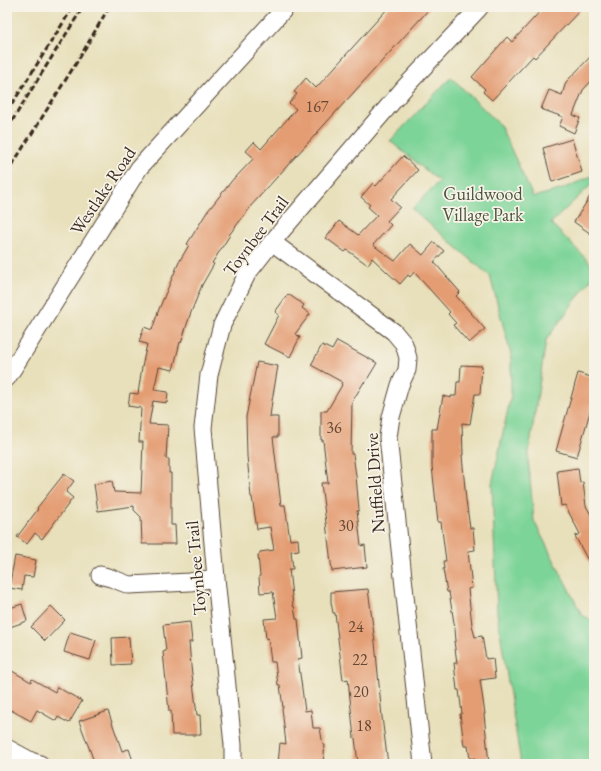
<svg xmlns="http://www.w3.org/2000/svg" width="601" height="771" font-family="'EB Garamond',serif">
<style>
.green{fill:#7dd498;stroke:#5c7f5b}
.building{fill:#e49d73}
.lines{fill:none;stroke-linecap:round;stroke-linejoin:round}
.minor-casing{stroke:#554536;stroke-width:19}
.minor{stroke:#fff;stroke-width:17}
.rail{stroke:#3b2a1e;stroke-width:3;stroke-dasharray:6 3;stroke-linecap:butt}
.labels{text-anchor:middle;stroke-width:3.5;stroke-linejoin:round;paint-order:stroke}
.number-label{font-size:16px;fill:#654733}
.street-label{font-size:18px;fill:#3b2a1e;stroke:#f7f3e8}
.park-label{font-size:18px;fill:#4c543c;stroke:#f7f3e8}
</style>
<rect width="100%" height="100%" fill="#f7f3e8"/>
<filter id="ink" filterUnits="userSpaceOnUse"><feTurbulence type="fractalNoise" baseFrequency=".025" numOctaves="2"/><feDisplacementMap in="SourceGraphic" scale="8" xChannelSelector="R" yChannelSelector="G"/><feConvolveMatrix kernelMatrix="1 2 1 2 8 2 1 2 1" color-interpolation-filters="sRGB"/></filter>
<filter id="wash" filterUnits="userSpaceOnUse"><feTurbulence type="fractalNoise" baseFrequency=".012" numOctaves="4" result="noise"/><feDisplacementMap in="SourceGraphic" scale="16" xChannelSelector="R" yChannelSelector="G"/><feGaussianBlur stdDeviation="0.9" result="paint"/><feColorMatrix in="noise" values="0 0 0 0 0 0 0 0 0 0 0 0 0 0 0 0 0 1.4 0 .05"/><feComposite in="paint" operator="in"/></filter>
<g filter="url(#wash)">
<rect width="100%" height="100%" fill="#e8e0bb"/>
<path class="green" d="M451,77L500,125L533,197L560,190L594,175V182L551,223L594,267V275L546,340L528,458L534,521L582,615L592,620L594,618V764H521L497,613L492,484L511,395V355L490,276L412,209L439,181L390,141Z"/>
<g id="blocks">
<path class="building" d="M389,7H431L249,208H250L229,235H230L212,263L214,264L202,285L190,315L181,343L180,342L173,370L159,367L154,390L168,392L167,403L153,401L149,424L168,425L166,459H169V473H171V525H175L176,544H142L141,517L134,510V506L98,511L94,484L112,481L114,492L141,493L143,442H139L141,408L128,406L130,393L138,394L142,367L147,344L139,342L144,327L152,330L159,309L179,262L189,245L187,244L194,233L207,212L234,178H235L254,158L246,151L254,142L261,149L296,109L289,103L297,94L294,92L306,78L316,88Z
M544,7H583L535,58L533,56L492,100L483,92L485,89L472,77L507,37L512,42Z
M594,53V78L583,90L573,115L580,118L574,133L559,126L563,117L541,109L549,90L562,95L566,82Z
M572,139L582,172L552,182L543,148Z
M403,156L418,170L391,199L400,207L387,221L391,225L373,245L395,261L410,244L423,255L434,242L444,251L434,262L460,292L456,296L485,329L469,343L453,325L456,323L448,314L450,312L414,272L410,277L408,275L400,284L372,258L368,265L347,250L345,252L326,238L339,221L358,235L377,215L368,207L370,205L361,197L373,183L376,186Z
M594,190V236L574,222Z
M288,294L304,305L302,308L310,314L295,334L300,337L290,357L264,344L279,315L275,312Z
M337,341L377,363L365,383L364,382L352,402L351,454H353L356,476L359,510L357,511L361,546L365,545L367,567L332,571L321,483H328L323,440H321V411H327L342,385L341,384L342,382L311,365L322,345L332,350Z
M257,362L278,366L272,401L270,417H278V437H273L281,505H285L290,540L298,539L299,550L291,551L293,569H289L293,606H294L296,619H298L302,658L298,659L305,711L311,710L313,728H320L323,745H325L323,764H278L280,743L286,744L282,708H283L280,685H278L275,662H271L268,638L266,639L264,619L277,618L273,592L260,593L259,576H260L258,555L260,554V552L274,550L270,527L257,529L252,497H251L247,456L246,417Z
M461,365L482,366L480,394H475L470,424L462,423L463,455H462L466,500L470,528H473L475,550L468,551L472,588L468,589L472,625L475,637L482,636L486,659L493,658L495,678L480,680L485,714H484L489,764H475V758L470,759L468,746H464L460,714H462L459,690H457L454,663H457L454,641H456L455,629L449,592H447L443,569H444L443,561H446L441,522H438L432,466V429H437L443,396L451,398V396H456L457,382H460Z
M578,373L594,378V398L577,457L556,451Z
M578,468L580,483L583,482L586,506L594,520V572L575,536L580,534L565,505L561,506L557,471Z
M64,474L74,481L66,492L73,498L42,539L35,533L27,544L17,537L38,509L37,508Z
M15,556L36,560L33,577L24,576L22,590L9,588Z
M368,589L375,642L382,717L388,764H358L355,738H354L348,679L343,680L335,613H333L331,602V592Z
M22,604L27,621L10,627L7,618V609Z
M51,606L65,620L45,641L31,627Z
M190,622L192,642H189L191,666L197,715H200L201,735H172L171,711H169L163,652L166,651L163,625Z
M70,632L96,640L90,660L64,652Z
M129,637L131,664L113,665L112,638Z
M7,668L31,682L32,679L55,692L57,687L82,701L69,723L58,717L56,721L37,710L31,721L7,708Z
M108,711L122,751L129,749L134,764H95L79,721Z"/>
</g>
</g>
<g filter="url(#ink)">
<use href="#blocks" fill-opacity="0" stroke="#554536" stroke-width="1"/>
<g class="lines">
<defs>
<path id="minor" d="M272,242L394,332L404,344L408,358L407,370L400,385L391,417L388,437L423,764
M7,378L139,168L286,7
M100,575L111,578L129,585L190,582L216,578
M7,748L31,761L40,764
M233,764V745L216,578L203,428L209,375L222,325L247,274L272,242L405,87L480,7"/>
</defs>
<use href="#minor" class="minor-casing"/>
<use href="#minor" class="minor"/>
<path class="rail" d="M7,112L73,7
M7,129L83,7
M7,173L80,57L109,7"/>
</g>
</g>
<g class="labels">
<g class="number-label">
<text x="317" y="112">167</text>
<text x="334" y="433">36</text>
<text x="346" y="531">30</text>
<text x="356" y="632">24</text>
<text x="360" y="665">22</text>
<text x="361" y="697">20</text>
<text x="364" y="731">18</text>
</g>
<g class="street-label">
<text transform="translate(103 191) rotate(-56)" y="6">Westlake Road</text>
<text transform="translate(256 236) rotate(-53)" y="6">Toynbee Trail</text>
<text transform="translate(375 483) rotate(-94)" y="6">Nuffield Drive</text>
<text transform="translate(196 568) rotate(-95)" y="6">Toynbee Trail</text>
</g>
<g class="park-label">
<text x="483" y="200">Guildwood<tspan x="483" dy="21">Village Park</tspan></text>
</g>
</g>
<rect width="601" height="771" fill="none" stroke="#f7f3e8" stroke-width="24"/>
</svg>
